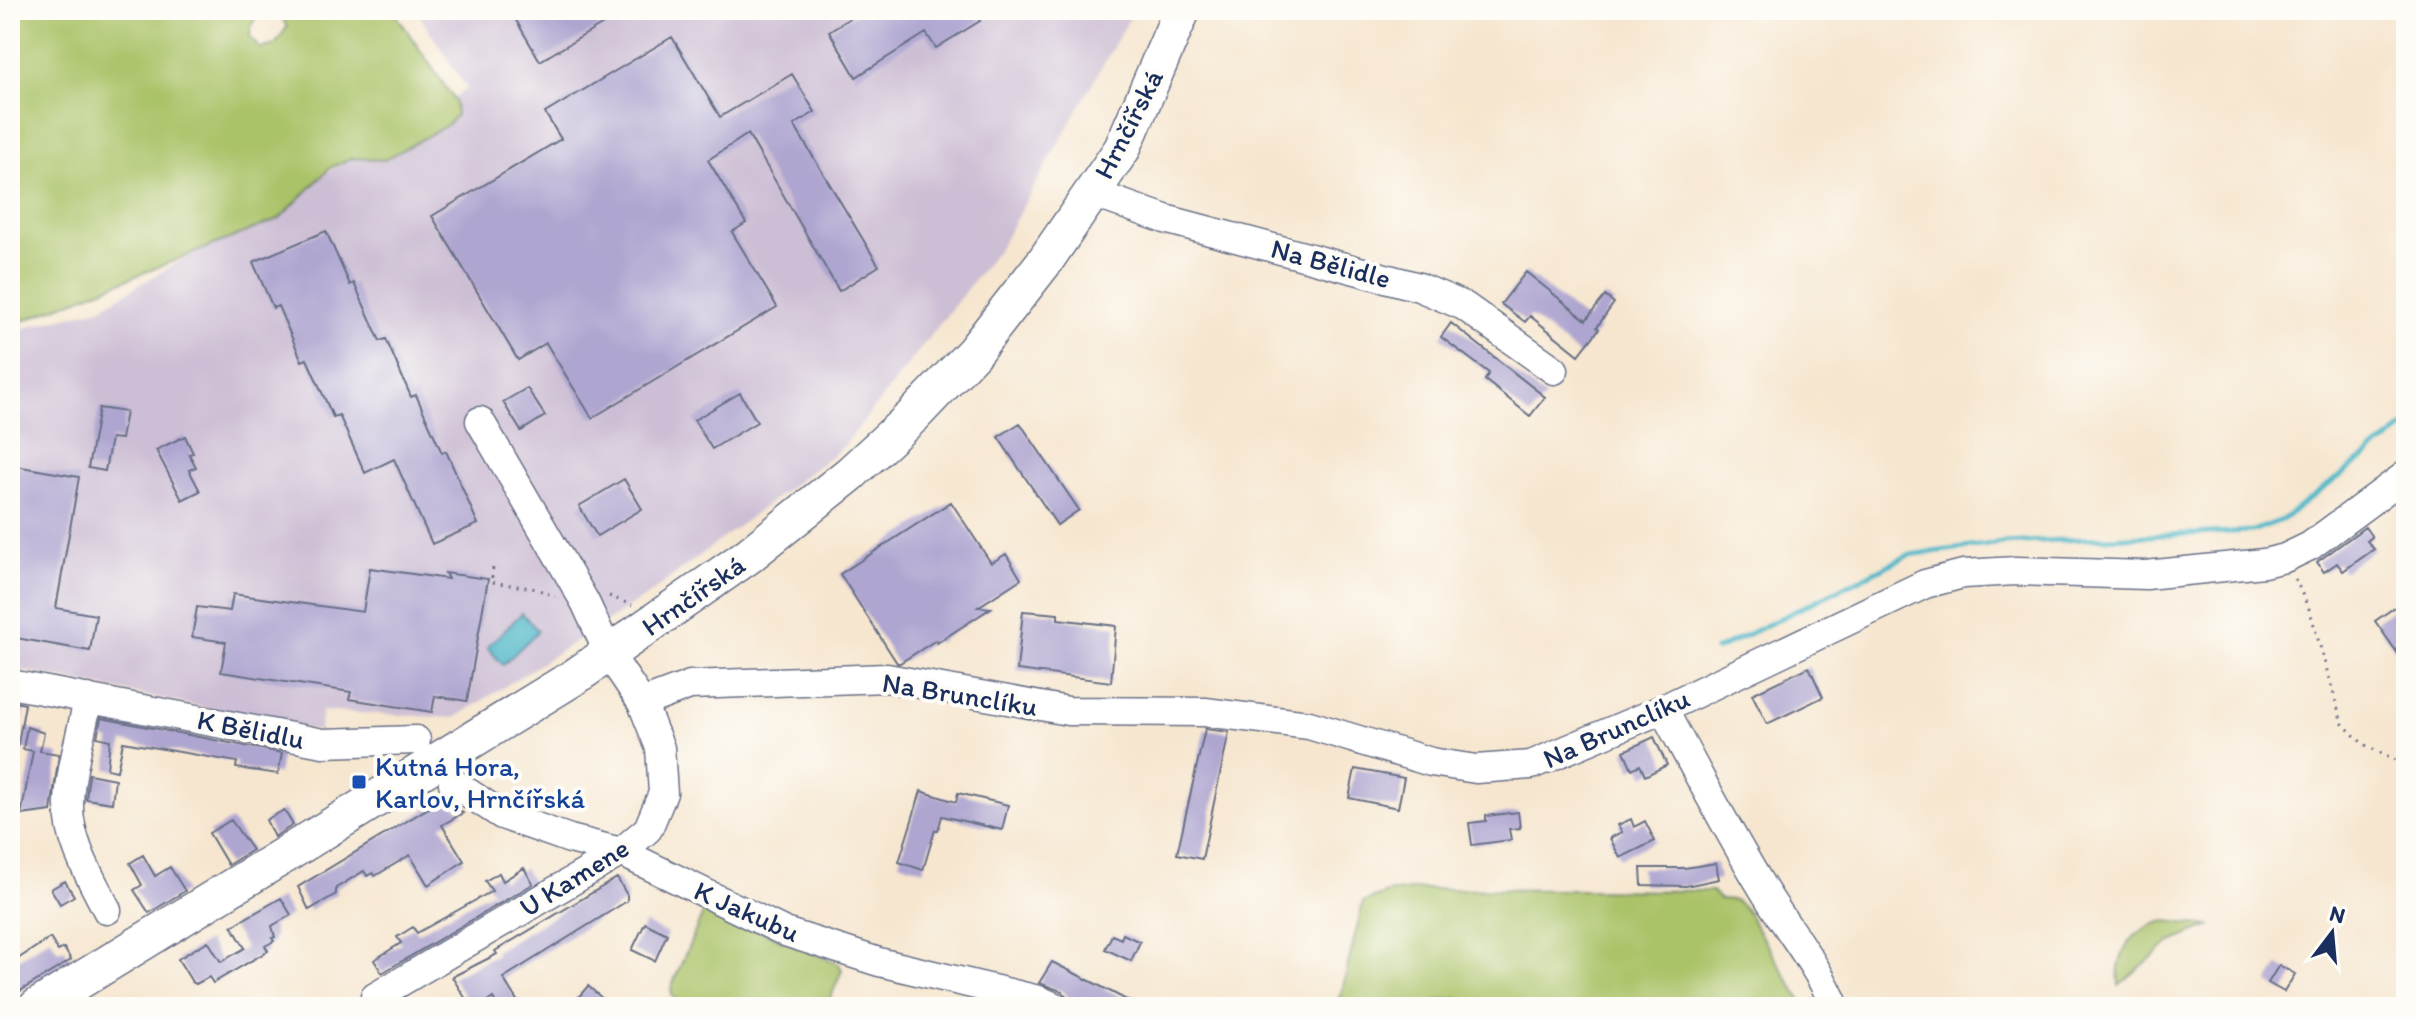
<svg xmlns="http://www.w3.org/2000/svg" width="2416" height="1017" font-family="Itim,sans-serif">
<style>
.industrial{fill:#ccbed4}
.green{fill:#aac267;stroke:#627862;stroke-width:2;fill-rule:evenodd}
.water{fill:#49b5c6;stroke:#327292;stroke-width:2}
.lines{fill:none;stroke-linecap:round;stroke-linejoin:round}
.stream{stroke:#49b5c6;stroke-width:5}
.building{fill:#aea5d0}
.minor-casing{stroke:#686f86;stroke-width:31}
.major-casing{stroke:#686f86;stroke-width:39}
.path{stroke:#686f86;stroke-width:3;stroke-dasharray:2 6;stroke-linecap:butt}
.minor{stroke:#fff;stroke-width:28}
.major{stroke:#fff;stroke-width:36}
.transit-dot{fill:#1a4fb4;stroke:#fdfcf7;stroke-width:3}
.labels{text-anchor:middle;stroke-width:8;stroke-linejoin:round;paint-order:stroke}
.street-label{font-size:28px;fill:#1b2f5e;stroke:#fdfcf7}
.transit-label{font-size:28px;fill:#164399;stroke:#fdfcf7;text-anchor:start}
</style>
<rect width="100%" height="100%" fill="#fdfcf7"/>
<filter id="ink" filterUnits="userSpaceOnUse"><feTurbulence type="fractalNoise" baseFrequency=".0125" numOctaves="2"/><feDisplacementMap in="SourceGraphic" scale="16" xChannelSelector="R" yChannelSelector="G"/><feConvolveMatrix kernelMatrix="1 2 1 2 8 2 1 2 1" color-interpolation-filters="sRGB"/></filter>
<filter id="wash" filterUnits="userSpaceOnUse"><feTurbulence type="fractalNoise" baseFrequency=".006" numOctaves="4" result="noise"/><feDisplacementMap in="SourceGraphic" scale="32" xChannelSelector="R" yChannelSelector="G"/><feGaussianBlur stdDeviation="1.8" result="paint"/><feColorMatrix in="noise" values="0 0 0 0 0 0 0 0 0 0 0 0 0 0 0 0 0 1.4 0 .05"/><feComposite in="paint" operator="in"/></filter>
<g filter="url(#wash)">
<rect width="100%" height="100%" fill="#f6e6cf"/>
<path class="industrial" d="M416,10H1134L1000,247L844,446L648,595L455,718L322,711L319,731L10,668V332L100,308L192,254L279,219L322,176L352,158L384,160L455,101L453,98L467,89Z"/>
<path class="green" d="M10,10H393L455,101L456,115L447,125L384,160L352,158L330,168L279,219L10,326ZM271,13L282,18L287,27L275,45L260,49L250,37L251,26L256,17Z
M1419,889L1712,891L1719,899L1735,900L1743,906L1805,1007H1460L1459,999H1440L1429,1007H1341L1339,1003L1363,902L1387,893Z
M705,908L839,964L842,970L827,1007H680L672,995L671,988Z
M2166,921L2210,926L2169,943L2119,985C2115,952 2134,927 2166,921Z"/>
<path class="water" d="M522,613L538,631L503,665L487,647Z"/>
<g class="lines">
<path class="stream" d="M1716,650L1909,555L2002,543L2252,531L2282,520L2406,426"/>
</g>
<g id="blocks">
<path class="building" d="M510,10H627L540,61Z
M863,10H973L980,21L936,48L926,33L856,77L829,31Z
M672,37L720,117L792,74L815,112L794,125L879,266L839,291L748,134L708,160L746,223L732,232L777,307L592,418L546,343L518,360L432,216L561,139L545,113Z
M326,231L350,285L354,283L380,341L386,339L411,397L416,395L442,453L446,451L478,524L432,544L394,459L365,473L339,415L333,417L307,359L302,361L278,306L273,308L253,262Z
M1526,272L1586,320L1605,296L1614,303L1597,327L1599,329L1579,355L1530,316L1525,322L1501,304Z
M1451,323L1545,397L1530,416L1485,380L1489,373L1441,337Z
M527,388L545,416L521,431L503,402Z
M740,393L757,422L712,449L694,420Z
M99,408L126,412L121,439L111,438L105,471L88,468Z
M1020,423L1079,510L1057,525L998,437Z
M185,436L193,453L189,454L196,467L189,470L200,491L182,500L156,450Z
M10,465L79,477L56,608L96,615L90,651L10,637Z
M624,479L642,509L597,536L579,506Z
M951,502L991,563L1006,554L1021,579L978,607L991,608L937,643L936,640L900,663H897L840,574Z
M2365,527L2372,537L2367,541L2374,549L2343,571L2337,563L2324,572L2317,562Z
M370,568L448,579L445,573L488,579L467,701L435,696L432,712L349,699L351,692L221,672L226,642L192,637L197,607L230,611L233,594L363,612Z
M2401,603L2406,611V665L2375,621Z
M1023,611L1058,614V619L1116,626L1111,682L1017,670Z
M1809,667L1823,697L1767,724L1752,694Z
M10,701L25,704L18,744H10Z
M101,718L282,753L278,774L236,768L237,762L123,742L117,771L107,769L110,740L97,737Z
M27,727L44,733L40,751L59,754L51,811L21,815L33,751L23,749Z
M1205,729L1229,732L1202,859L1177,854Z
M1654,737L1667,765L1645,776L1640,765L1632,769L1624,751Z
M1355,769L1404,778L1398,808L1349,798Z
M89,774L115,779L112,803L86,799Z
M921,791L956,802L958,793L1008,805L1002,830L942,816L938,830H935L923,870L899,862Z
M445,798L463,813L442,825L464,861L428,885L410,855L375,876L373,873L367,876L364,871L336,888V894L309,910L298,887Z
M284,810L293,825L274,837L266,820Z
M1518,812L1520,828L1509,829L1511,840L1472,845L1469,823L1486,821V816Z
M1631,819L1634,827L1645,821L1655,841L1620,858L1610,838L1622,832L1618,825Z
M231,820L252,850L228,865L209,833Z
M143,855L155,876L170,867L185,891L149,913L134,890L142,885L130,863Z
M1716,863L1719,879L1686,886L1642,885L1641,868H1685Z
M524,868L533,884L382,973L374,960L401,943L397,937L413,927L417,933L492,891L485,881L499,873L503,881Z
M617,878L627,895V901L503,978L521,1007H498L493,998L479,1007H471L452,977L497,954L495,951Z
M65,881L74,896L60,904L51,889Z
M281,898L291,915L272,926L275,937L272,938L274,941L265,946L268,951L213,983L209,977L196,984L192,982L178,959L208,941L221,962L245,948L232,926Z
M645,923L667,934L655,961L632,950Z
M1123,934L1140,942L1131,961L1105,949L1112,935L1121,939Z
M50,938L58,951L64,948L71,960L20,991L10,973V964Z
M1052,962L1098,985L1140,1007H1084L1070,1000L1062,991L1039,983Z
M2279,965L2295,974L2284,992L2268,983Z
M588,986L612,1007H570Z"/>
</g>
</g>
<g filter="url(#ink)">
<use href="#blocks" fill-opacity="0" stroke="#686f86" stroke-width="2"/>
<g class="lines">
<defs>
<path id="minor" d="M1092,193L1165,219L1419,287L1464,306L1554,370
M10,684L323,743L416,740
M88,698C82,733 70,768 69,804C68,841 91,878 107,910
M642,703L690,685L887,678L1068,711L1205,712L1309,725L1431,762L1476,769L1531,765L1663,709L1925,584L1963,574L2016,571L2146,575L2264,563L2285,558L2310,546L2406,475
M1663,709C1697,772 1730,836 1768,897C1791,934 1818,966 1835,1007
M453,783L502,815L570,839L621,852L785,932L879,962L1039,1000L1055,1007
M375,997L621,852L648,829L663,793L660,748L642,703L609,654L585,602L480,421"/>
<path id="major" d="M37,1007L576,676L748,556L850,474L913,416L973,353L1045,261L1122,149L1182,10"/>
</defs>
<use href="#minor" class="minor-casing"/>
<use href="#major" class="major-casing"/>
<path class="path" d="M493,568L491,582L537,589L555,597
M2295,579L2310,611L2342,723L2363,744L2406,765
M609,596L632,605"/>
<use href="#minor" class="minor"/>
<use href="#major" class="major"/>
</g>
</g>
<rect class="transit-dot" x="351" y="774" width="16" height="16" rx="4"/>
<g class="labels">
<g class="street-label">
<text transform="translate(1128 124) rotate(-63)" y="10">Hrnčířská</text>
<text transform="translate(1331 263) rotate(15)" y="10">Na Bělidle</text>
<text transform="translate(693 595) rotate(-35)" y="10">Hrnčířská</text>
<text transform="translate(960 694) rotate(9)" y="10">Na Brunclíku</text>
<text transform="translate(1616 728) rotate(-24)" y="10">Na Brunclíku</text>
<text transform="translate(251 729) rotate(11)" y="10">K Bělidlu</text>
<text transform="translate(574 877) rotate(-32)" y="10">U Kamene</text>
<text transform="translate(747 911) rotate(24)" y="10">K Jakubu</text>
</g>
<g class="transit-label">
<text x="375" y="776">Kutná Hora,<tspan x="375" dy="32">Karlov, Hrnčířská</tspan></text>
</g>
</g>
<rect width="2416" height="1017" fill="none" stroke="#fdfcf7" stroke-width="40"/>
<g transform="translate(2332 933) rotate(16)" stroke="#fdfcf7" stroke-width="6" paint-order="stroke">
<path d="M0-6L14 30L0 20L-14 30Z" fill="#1b2f5e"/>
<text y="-12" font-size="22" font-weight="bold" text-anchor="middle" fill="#1b2f5e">N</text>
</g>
</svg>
